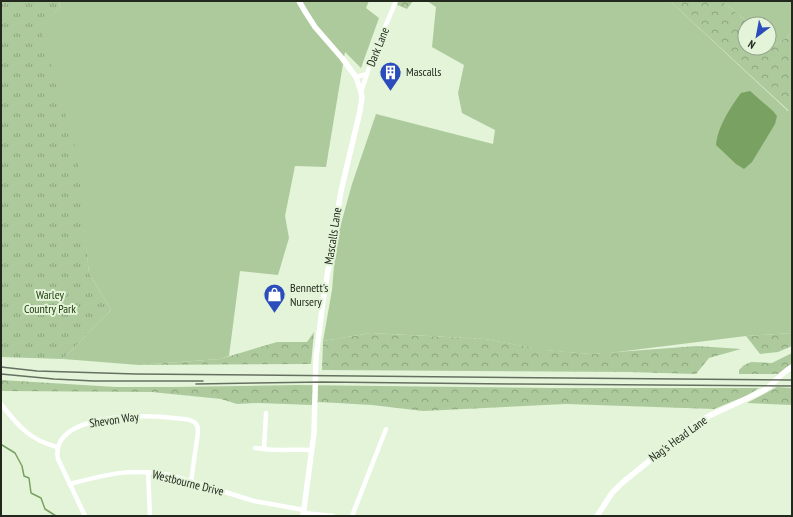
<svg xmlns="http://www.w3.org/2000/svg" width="793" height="517" font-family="'PT Sans Narrow',sans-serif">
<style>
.grass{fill:#adca9c}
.forest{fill:url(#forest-crowns)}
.park{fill:url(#park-tufts)}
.water{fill:#79a161}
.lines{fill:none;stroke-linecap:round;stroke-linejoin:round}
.stream{stroke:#79a161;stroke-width:1.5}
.minor{stroke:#fff;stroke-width:4.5}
.tertiary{stroke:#fff;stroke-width:5.5}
.rail{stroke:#667060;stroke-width:1.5}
.labels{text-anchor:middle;stroke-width:4;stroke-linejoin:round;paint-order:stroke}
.street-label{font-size:12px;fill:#22281e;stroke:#e3f4d9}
.poi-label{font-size:12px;fill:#22281e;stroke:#e3f4d9;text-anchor:start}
.park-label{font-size:12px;fill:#233e0f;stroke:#e3f4d9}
</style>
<defs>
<pattern id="forest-crowns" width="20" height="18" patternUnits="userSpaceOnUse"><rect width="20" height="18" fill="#adca9c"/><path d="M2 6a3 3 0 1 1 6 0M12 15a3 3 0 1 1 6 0" fill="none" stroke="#8ca47f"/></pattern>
<pattern id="park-tufts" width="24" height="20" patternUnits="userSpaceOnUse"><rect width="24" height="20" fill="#adca9c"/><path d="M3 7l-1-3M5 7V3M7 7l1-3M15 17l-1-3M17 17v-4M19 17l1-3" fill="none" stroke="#8ca47f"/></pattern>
</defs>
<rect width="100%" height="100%" fill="#e3f4d9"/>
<path class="grass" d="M59,1H369L366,8L379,18L361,68L345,52L326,167L295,166L285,216L289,238L278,275L240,271L229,356L220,359L139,365L63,359L111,310L89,273L84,229L39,28L60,7Z
M427,1H670L788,111L792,105V333L746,336L609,353L590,354L543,350L485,339L371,333L323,341L332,290L336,242L352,184L376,114L493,144L495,130L462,113L458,93L464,65L432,47L436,7Z
M722,1H792V33L776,45L769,40V24H750Z"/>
<path class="forest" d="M396,1H413L407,9L395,4Z
M670,1H722L750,24H745V48H769V40L776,45L792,33V106L789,111Z
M314,332L311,364L139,365L220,359L277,342H307Z
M371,333L485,339L546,350L590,354L697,346L741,349L709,358L696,374L629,372L322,370L323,341Z
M792,333V346L778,352L760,354L746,336Z
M792,353V364L778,374H739V370L744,365L751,362L772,363Z
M1,380L116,387H174L296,385L551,388H759L746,396L714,409L566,404L423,411L372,405L319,402L313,405L258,403L237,404L221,399L152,392L1,391Z
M777,387L792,388V405L747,403Z"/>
<path class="park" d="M1,1H59L60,7L40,28L77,154L89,273L111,310L63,359L1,357Z"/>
<path class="water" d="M750,91L773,111L777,116L775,124L752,162L744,169L736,164L716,145C717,128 731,106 741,93Z"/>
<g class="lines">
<path class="stream" d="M1,444L2,445L15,453L22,466L24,476L29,478L31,493L41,498L45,509L56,516"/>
<path class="minor" d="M356,77L367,74
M361,92L374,53L396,1
M1,404C18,426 30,440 57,447
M266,413L264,449C280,451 296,449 312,450
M255,448L264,449
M148,472L150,516
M70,484C107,474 132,468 170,475L254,501L304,510
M304,513L333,516
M85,516L58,459C49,413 145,414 173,418C179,419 188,418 194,422C198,424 198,428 198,432L191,482
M352,516L386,429"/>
<path class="tertiary" d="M299,1L306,13L315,27L342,58L356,77L361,92L362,97L360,111L341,191L323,301L316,358L314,433L303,516
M597,516L612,493L622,483L676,439L697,423L711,415L763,391C774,384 781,373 792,367"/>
<path class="rail" d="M1,367L37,371L136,374L792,380
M1,374L54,379L94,381H203
M196,384L323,382L517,384L792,386"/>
</g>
<defs>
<symbol id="building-pin" viewBox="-11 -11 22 30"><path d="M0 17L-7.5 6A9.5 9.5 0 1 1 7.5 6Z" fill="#2b4dbc" stroke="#e3f4d9"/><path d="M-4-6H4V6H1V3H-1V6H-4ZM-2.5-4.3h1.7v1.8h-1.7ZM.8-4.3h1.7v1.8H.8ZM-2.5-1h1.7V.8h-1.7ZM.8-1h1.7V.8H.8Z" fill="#fff"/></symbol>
<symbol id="shop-pin" viewBox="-11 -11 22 30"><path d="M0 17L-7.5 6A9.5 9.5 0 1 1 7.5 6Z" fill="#2b4dbc" stroke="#e3f4d9"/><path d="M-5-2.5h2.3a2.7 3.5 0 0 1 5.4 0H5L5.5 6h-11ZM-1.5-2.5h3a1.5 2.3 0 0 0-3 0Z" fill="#fff"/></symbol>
</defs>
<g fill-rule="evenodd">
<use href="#building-pin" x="378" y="60" width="25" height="34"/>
<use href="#shop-pin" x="262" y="282" width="25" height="34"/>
</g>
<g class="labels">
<g class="street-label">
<text transform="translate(378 47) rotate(-68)" y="4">Dark Lane</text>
<text transform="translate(333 236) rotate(-81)" y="4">Mascalls Lane</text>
<text transform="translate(114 420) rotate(-8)" y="4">Shevon Way</text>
<text transform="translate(678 439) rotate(-36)" y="4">Nag's Head Lane</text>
<text transform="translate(188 483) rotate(14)" y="4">Westbourne Drive</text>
</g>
<g class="poi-label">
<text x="406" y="76">Mascalls</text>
<text x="290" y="292">Bennett's<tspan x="290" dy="14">Nursery</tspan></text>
</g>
<g class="park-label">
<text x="50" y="299">Warley<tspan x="50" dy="14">Country Park</tspan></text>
</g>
</g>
<rect width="793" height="517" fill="none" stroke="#22281e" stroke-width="4"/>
<g transform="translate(757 36) rotate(212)"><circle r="19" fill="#e3f4d9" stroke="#96a28e"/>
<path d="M0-3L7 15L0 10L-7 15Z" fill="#2b4dbc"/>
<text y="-6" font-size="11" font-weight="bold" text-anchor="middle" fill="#22281e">N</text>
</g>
</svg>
